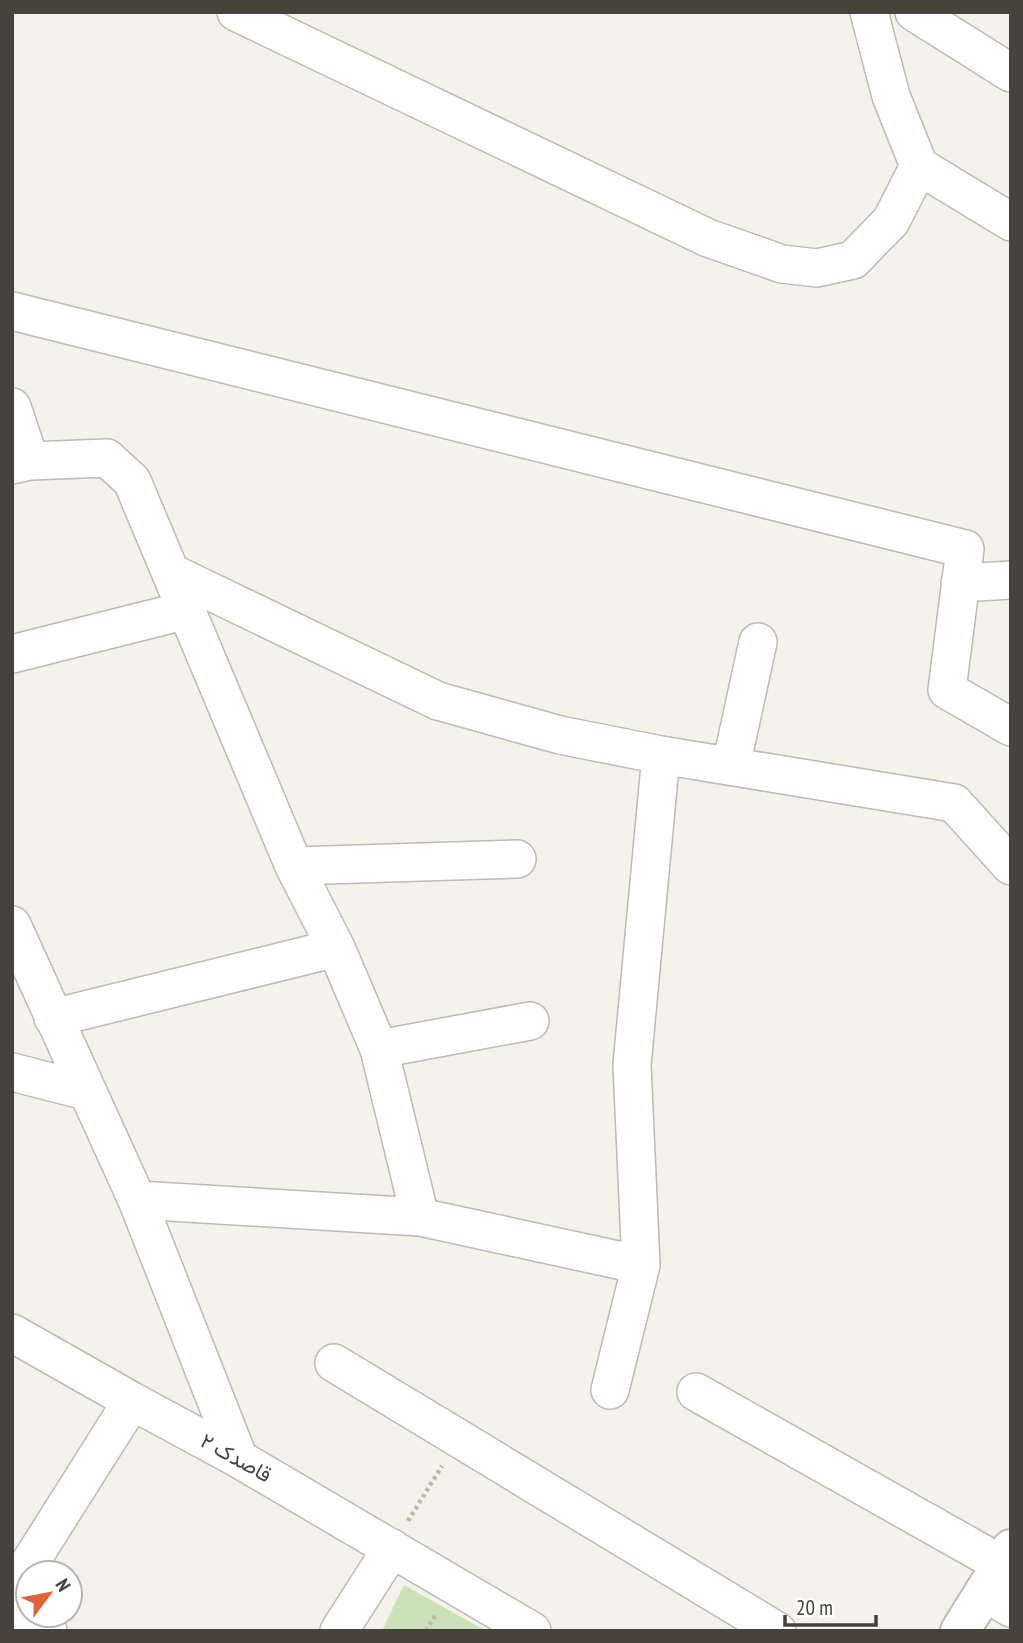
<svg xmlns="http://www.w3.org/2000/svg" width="1023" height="1643" font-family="'PT Sans Narrow',Vazirmatn,sans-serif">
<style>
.green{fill:#cbe2b9}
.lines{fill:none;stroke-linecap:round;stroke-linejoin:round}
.minor-casing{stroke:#bebaaf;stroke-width:40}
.tertiary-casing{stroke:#bebaaf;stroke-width:42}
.path{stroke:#beb7a2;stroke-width:4.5;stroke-dasharray:3.5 3.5;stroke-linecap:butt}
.minor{stroke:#fff;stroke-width:37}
.tertiary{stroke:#fff;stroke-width:38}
.labels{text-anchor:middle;stroke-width:5;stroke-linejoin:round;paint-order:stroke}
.street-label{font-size:21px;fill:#47433a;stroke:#fff}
</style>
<rect width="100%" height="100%" fill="#f4f2eb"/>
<path class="green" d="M404,1585L486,1631H382Z"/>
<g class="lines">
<defs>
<path id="minor" d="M236,12L708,238L782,264L817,268L853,260L891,221L919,166
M869,12L891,96L919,166L1011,222
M914,12L1011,73
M12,311L965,549L947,690L1011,727
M12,407L30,461
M12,465L30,461L107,458L132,481L294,866L336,948L379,1049L420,1217
M172,573L438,701L560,735L661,755L954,803L1011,866
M960,583L1011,580
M12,654L187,610
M731,766L758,642
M294,866L517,859
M12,925L137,1200L239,1459
M53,1018L336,948
M379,1049L530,1021
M12,1072L86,1091
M137,1200L420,1217L641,1265L610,1390
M641,1265L632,1065L661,755
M12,1333L132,1401
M334,1363L777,1631
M696,1392L1001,1564
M12,1591L132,1401L239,1459L532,1631
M984,1592L1011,1608
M12,1608L48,1631
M339,1631L392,1548"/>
<path id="tertiary" d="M960,1631L1011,1549"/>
</defs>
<use href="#minor" class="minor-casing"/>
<use href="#tertiary" class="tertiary-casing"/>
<path class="path" d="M408,1521L442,1466
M426,1631L436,1614"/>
<use href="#minor" class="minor"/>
<use href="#tertiary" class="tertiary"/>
</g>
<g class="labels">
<g class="street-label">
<text transform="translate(236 1458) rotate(29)" y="7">قاصدک ۲</text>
</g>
</g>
<rect width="1023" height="1643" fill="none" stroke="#47433a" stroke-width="28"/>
<g transform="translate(49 1594) rotate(58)"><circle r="33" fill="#ffffff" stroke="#b5b4b0" stroke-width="2"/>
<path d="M0-5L12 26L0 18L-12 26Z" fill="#e06236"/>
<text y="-10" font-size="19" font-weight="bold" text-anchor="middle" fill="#47433a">N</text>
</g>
<path d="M785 1615v10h91v-10" fill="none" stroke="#47433a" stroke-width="3.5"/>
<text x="796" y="1615" font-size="21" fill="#47433a" stroke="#ffffff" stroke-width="5" paint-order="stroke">20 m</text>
</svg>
